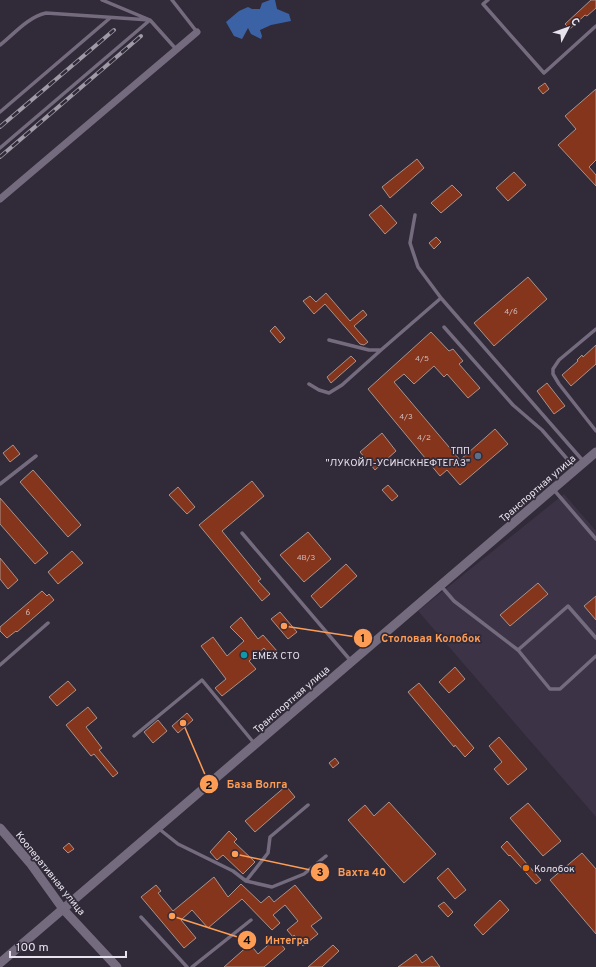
<svg xmlns="http://www.w3.org/2000/svg" width="596" height="967" font-family="Overpass,sans-serif">
<style>
.built{fill:#3c3347}
.water{fill:#3c62a6}
.building{fill:#85351b;stroke:#a9938b}
.lines{fill:none;stroke-linecap:round;stroke-linejoin:round}
.service{stroke:#746c7e;stroke-width:3.5}
.minor{stroke:#746c7e;stroke-width:7}
.tertiary{stroke:#746c7e;stroke-width:9}
.rail-casing{stroke:#9f9aa6;stroke-width:4}
.rail{stroke:#312a39;stroke-width:2.5;stroke-dasharray:8;stroke-linecap:butt}
.service-dot{fill:#5c6f8a;stroke:#312a39;stroke-width:1.5}
.culture-dot{fill:#0f9aa8;stroke:#312a39;stroke-width:1.5}
.food-dot{fill:#e8710a;stroke:#312a39;stroke-width:1.5}
.labels{text-anchor:middle;stroke-width:3.5;stroke-linejoin:round;paint-order:stroke}
.number-label{font-size:8px;fill:#ceb8b8}
.poi-label{font-size:10px;fill:#e7e3ed;stroke:#312a39;text-anchor:start}
.street-label{font-size:10px;fill:#e7e3ed;stroke:#312a39}
.leader{fill:none;stroke:#fd9d55;stroke-width:1.5}
.callout-dot{fill:#fd9d55;stroke:#312a39;stroke-width:1.5}
.mark-label{font-size:12px;text-anchor:middle;font-weight:bold;fill:#111}
.callout-label{font-size:11px;text-anchor:middle;font-weight:bold;fill:#fd9d55;stroke:#312a39;stroke-width:3.5;stroke-linejoin:round;paint-order:stroke}
</style>
<rect width="100%" height="100%" fill="#312a39"/>
<path class="built" d="M564,494L596,531V817L418,611Z"/>
<path class="water" d="M270,0H275L277,9L289,14L291,21L271,25L260,30L262,36L261,39L251,34L248,28L242,39L234,36L226,22L239,11L248,7L252,9H260L262,3Z"/>
<path class="building" d="M591,0H596V8L587,16L585,15L570,29L565,24Z
M545,83L549,89L543,94L538,88Z
M596,89V160L589,167L596,175V186L558,145L576,129L565,116Z
M417,159L424,168L390,198L382,187Z
M514,172L526,185L508,201L496,188Z
M452,185L462,195L441,213L431,203Z
M381,205L397,223L385,234L369,215Z
M436,237L441,242L434,249L429,243Z
M528,277L547,299L494,346L474,323Z
M326,293L350,321L363,310L367,315L354,326L368,342L364,345L360,344L325,304L314,314L303,301L310,296L316,302Z
M275,326L285,338L280,343L270,331Z
M431,332L449,351L453,349L463,361L459,364L480,388L468,398L447,374L444,377L434,366L414,384L404,374L394,382L460,460L495,429L508,444L460,485L447,470L440,476L368,389Z
M596,345V364L571,386L562,375L578,361L577,360L582,355L583,357Z
M351,356L356,361L331,383L327,377Z
M547,383L565,406L554,414L537,391Z
M382,433L396,451L375,470L360,452Z
M13,445L20,454L10,462L3,453Z
M33,470L81,525L68,537L20,482Z
M252,481L264,496L222,531L261,579L258,581L270,594L262,601L199,525Z
M388,485L398,496L392,501L382,490Z
M178,487L195,507L187,514L169,495Z
M0,498L48,553L35,564L0,524Z
M308,532L331,559L304,582L280,555Z
M72,551L83,563L58,584L48,572Z
M0,558L18,580L8,589L0,579Z
M346,564L357,576L321,608L311,596Z
M538,583L548,594L510,626L500,615Z
M42,591L47,596L49,594L54,600L17,632L16,631L7,638L0,631V627Z
M596,596V620L584,606Z
M280,612L297,632L288,639L271,619Z
M241,617L258,639L263,635L277,651L271,657L264,648L249,661L256,669L222,696L215,688L226,679L201,646L213,637L227,656L244,641L230,627Z
M455,667L465,679L449,693L439,682Z
M68,681L76,690L57,706L49,697Z
M419,683L474,748L465,757L455,745L454,747L408,692Z
M88,707L97,718L86,727L102,748L99,750L118,773L113,777L94,754L91,756L66,725Z
M187,713L193,720L178,733L172,726Z
M158,720L167,731L153,743L144,732Z
M499,737L527,769L508,785L494,769L502,762L489,746Z
M335,758L339,763L333,768L329,763Z
M286,786L295,797L255,832L245,821Z
M389,802L436,854L404,883L348,820L365,805L374,816Z
M528,803L561,841L543,856L510,818Z
M229,831L237,839L234,842L255,862L243,874L223,855L217,860L210,852Z
M507,841L541,880L536,884L510,855L509,856L501,847Z
M69,843L74,849L68,853L63,848Z
M582,853L596,869V934L550,880Z
M448,868L466,890L455,899L437,878Z
M214,877L228,897L241,884L261,903L269,896L274,902L295,885L322,918L311,926L318,934L303,946L294,935L293,937L287,930L298,921L285,905L273,915L280,923L272,930L242,899L208,928L192,910L181,920L196,938L184,948L141,897L156,885L161,891L158,893L173,911Z
M500,900L509,910L483,935L474,925Z
M444,902L453,912L448,917L438,906Z
M276,938L285,949L264,967H224L250,944L258,954Z
M333,945L339,951L322,967H308Z
M416,954L422,963L432,956L440,967H398Z"/>
<g class="lines">
<path class="service" d="M172,0L197,32
M488,0L483,4L544,73L596,26
M0,45C14,34 28,17 46,13L150,20L176,49
M0,112L110,18
M0,148L150,20L102,0
M415,215L410,243L418,267L441,298L584,462
M444,327L513,405L542,430L575,468
M596,329L559,360L553,369V374L559,384L596,431
M329,340L369,350H381L441,298
M309,384L319,390L329,393L342,385L381,350
M0,484L36,456
M554,490L596,539
M242,533L351,661
M441,586L454,601L518,650L550,689H560L596,656
M518,650L568,606L596,638
M0,665L48,623
M134,736L202,680L254,743
M158,828L178,844L233,871L246,881L272,887L304,874L326,856
M246,881L268,853L270,837L308,805
M141,917L187,967
M192,967L251,920"/>
<path class="minor" d="M0,199L197,32"/>
<path class="tertiary" d="M0,828L30,863L63,909L117,967
M0,963L596,452"/>
<defs>
<path id="rail" d="M0,127L114,30
M0,157L141,36"/>
</defs>
<use href="#rail" class="rail-casing"/>
<use href="#rail" class="rail"/>
</g>
<circle class="service-dot" cx="478" cy="456" r="4"/>
<circle class="culture-dot" cx="244" cy="655" r="4"/>
<circle class="food-dot" cx="526" cy="868" r="4"/>
<g class="labels">
<g class="number-label">
<text x="511" y="314">4/6</text>
<text x="422" y="361">4/5</text>
<text x="406" y="419">4/3</text>
<text x="424" y="440">4/2</text>
<text x="306" y="560">4В/3</text>
<text x="28" y="615">6</text>
</g>
<g class="poi-label">
<text x="470" y="454" text-anchor="end">ТПП<tspan x="470" dy="12">"ЛУКОЙЛ-УСИНСКНЕФТЕГАЗ"</tspan></text>
<text x="252" y="659">EMEX СТО</text>
<text x="534" y="872">Колобок</text>
</g>
<g class="street-label">
<text transform="translate(537 488) rotate(-41)" y="4">Транспортная улица</text>
<text transform="translate(291 699) rotate(-41)" y="4">Транспортная улица</text>
<text transform="translate(51 873) rotate(51)" y="4">Кооперативная улица</text>
</g>
</g>
<path class="leader" d="M284 626L363 638M183 723L209 784M235 854L320 872M172 916L247 940"/>
<g class="callout-dot">
<circle cx="284" cy="626" r="4"/>
<circle cx="183" cy="723" r="4"/>
<circle cx="235" cy="854" r="4"/>
<circle cx="172" cy="916" r="4"/>
<circle cx="363" cy="638" r="10"/>
<circle cx="209" cy="784" r="10"/>
<circle cx="320" cy="872" r="10"/>
<circle cx="247" cy="940" r="10"/>
</g>
<g class="mark-label">
<text x="363" y="642">1</text>
<text x="209" y="789">2</text>
<text x="320" y="876">3</text>
<text x="247" y="944">4</text>
</g>
<g class="callout-label">
<text x="431" y="642">Столовая Колобок</text>
<text x="257" y="788">База Волга</text>
<text x="362" y="876">Вахта 40</text>
<text x="287" y="944">Интегра</text>
</g>
<g transform="translate(568 28) rotate(49)" stroke="#312a39" stroke-width="3" paint-order="stroke">
<path d="M0-3L7 15L0 10L-7 15Z" fill="#e7e3ed"/>
<text y="-6" font-size="11" font-weight="bold" text-anchor="middle" fill="#e7e3ed">С</text>
</g>
<path d="M10 951v6h116v-6" fill="none" stroke="#e7e3ed" stroke-width="2"/>
<text x="16" y="951" font-size="12" fill="#e7e3ed" stroke="#312a39" stroke-width="3" paint-order="stroke">100 m</text>
</svg>
